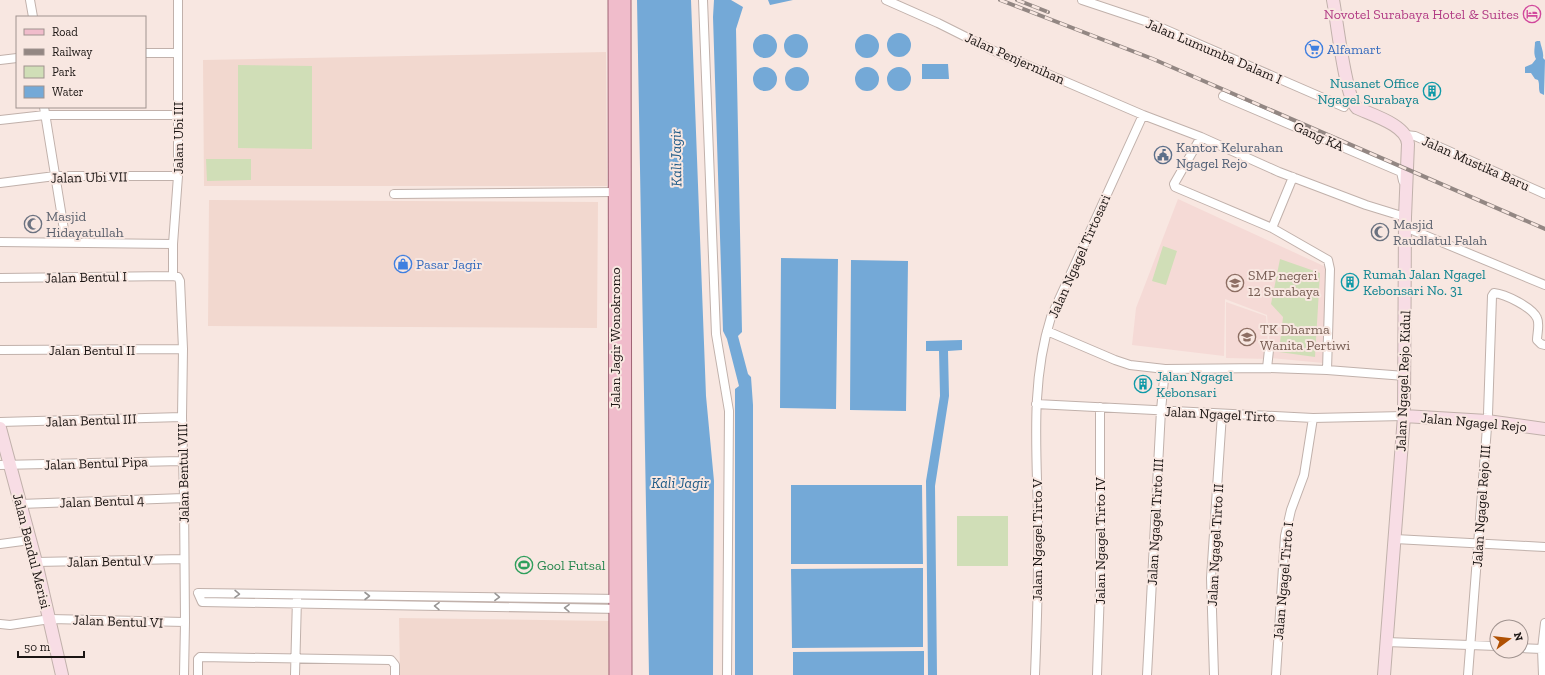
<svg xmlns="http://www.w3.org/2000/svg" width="1545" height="675" font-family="'Zilla Slab',serif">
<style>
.built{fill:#f2d8cf}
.education{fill:#f5dad6}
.green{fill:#d0deb7}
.water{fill:#74a9d7}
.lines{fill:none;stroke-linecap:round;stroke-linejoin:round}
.street-casing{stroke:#c1b1ab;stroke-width:10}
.secondary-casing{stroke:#c1b1ab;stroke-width:14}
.primary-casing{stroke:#9f6474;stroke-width:15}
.street{stroke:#fff;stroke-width:8}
.secondary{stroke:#f8dde5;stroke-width:12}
.primary{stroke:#f0bccb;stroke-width:13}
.rail-casing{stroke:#938783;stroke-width:4}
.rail{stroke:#f8e7e1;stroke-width:2.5;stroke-dasharray:8;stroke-linecap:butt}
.oneway{stroke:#989695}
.labels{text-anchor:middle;stroke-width:4;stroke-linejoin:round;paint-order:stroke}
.hotel-label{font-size:14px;fill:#b23c85;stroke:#f8e7e1;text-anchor:end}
.shop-label{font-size:14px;fill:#366cbe;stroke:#f8e7e1;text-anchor:start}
.street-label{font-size:14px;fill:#1b1513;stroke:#f8e7e1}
.culture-label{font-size:14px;fill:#0d838f;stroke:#f8e7e1;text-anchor:start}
.service-label{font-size:14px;fill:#4e5e75;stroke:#f8e7e1;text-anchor:start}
.worship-label{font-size:14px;fill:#5b616d;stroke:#f8e7e1;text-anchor:start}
.education-label{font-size:14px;fill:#785e54;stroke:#f8e7e1;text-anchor:start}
.leisure-label{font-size:14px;fill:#27864d;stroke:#f8e7e1;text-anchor:start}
.water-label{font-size:15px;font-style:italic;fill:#215b87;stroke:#f8e7e1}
</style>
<rect width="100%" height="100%" fill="#f8e7e1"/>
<path class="built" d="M606,52L607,186H204L203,60Z
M209,200L598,202L597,328L208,326Z
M399,618L609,621L610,675H400Z"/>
<path class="education" d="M1178,199L1326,267L1323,363L1271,358L1267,315L1225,299L1224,356L1132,345L1136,308Z
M1226,302L1266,316L1269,359L1226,358Z"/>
<path class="green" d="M238,65L312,66V149L238,148Z
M206,159H251V180L207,181Z
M1163,246L1177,251L1166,285L1152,281Z
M1280,259L1320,273L1315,357L1279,352L1283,317L1271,304Z
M957,516H1008V566H957Z"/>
<path class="water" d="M637,0H691L706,396L714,481L713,675H649Z
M714,0H731L743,7L736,29L742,332L738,336L748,374L751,377L753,405V675H735V389L739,386L727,339L723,331L713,17Z
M768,0H793L770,5Z
M887 45a12 12 0 1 1 24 0a12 12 0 1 1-24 0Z
M753 46a12 12 0 1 1 24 0a12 12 0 1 1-24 0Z
M855 46a12 12 0 1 1 24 0a12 12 0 1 1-24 0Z
M784 46a12 12 0 1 1 24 0a12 12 0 1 1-24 0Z
M1537,41H1540C1541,47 1544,52 1543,58L1545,60L1544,95L1540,93C1538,88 1540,85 1538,80L1535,79L1531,73H1525V67L1532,64L1536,59C1533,53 1535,48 1535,42Z
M922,64H948L949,79H922Z
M855 79a12 12 0 1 1 24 0a12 12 0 1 1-24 0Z
M785 79a12 12 0 1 1 24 0a12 12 0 1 1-24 0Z
M753 79a12 12 0 1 1 24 0a12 12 0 1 1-24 0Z
M887 79a12 12 0 1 1 24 0a12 12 0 1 1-24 0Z
M781,258L838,259L836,409L780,408Z
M851,260L908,261L906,411L850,410Z
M962,340V350L948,351L949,396L935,486L937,675H928L926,481L940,396L939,351H926V341Z
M791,485H922L923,564H791Z
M923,568V647L792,648L791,569Z
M924,651V675H793V652Z"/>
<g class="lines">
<defs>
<path id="street" d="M30,0L33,17
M703,0L716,334L729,411L727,675
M886,0L938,23L992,50L1143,115L1201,137L1279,172L1366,205L1405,217
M1082,0L1148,22L1344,107
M145,53H178
M0,60L17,58
M1223,96L1401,172L1403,181
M44,107L66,242
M0,120L45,115H178
M1406,135L1415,136L1545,194
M1201,137L1174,184L1175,187L1272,228L1328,260L1330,269L1327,370
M0,183L55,176H178
M394,194L615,192
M1405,227L1545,285
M1272,228L1293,177
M0,242L173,244
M173,276V244L178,176V0
M0,278L173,276L178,277L180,281L183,349L182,417L184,498L185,622L184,675
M1047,331L1115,360L1130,365L1165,369L1267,368L1327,370L1405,376
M0,350L183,349
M1267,368L1269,350
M1036,404L1313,418L1404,416
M0,422L182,417
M0,465L182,461
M20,504L184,498
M1395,539L1545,547
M0,544L30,540
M36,562L184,559
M620,609L202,602L198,593L620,599
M0,624L10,625L50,619L185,622
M1386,642L1497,646
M1521,648L1542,649
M198,675V659L200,657L391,660L395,665V675
M295,675L297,598
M1035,675C1037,623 1039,572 1038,520C1037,452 1030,383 1051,317L1143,115
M1097,675L1100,589V407
M1147,675L1161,410L1165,369
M1214,675L1211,578L1222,414
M1276,675L1285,536L1291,510L1304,475L1313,418
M1468,675L1488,414L1492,296L1494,293C1505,294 1532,307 1537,318C1540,324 1537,334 1537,340L1541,344L1545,345
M1543,675L1542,649L1545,623"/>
<path id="secondary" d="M1333,0C1337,20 1345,97 1357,108C1372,115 1407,125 1408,144L1405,217L1404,416L1384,675
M1404,416L1487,421L1545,429
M0,428L36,562L62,675"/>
<path id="primary" d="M615,0L616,675
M624,0L625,675"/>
</defs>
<use href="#street" class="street-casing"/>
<use href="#secondary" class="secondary-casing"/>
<use href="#primary" class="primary-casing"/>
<use href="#street" class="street"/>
<use href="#secondary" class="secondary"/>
<use href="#primary" class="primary"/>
<defs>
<path id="rail" d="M1000,0L1153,59L1545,229
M1017,0L1048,12"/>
</defs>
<use href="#rail" class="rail-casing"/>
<use href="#rail" class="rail"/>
</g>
<defs><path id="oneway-chevron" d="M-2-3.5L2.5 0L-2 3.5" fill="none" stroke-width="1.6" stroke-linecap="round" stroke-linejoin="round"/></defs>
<g class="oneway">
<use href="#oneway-chevron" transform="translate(237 594) rotate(1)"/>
<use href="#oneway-chevron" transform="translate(367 596)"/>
<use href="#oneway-chevron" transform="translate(497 597) rotate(1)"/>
<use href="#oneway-chevron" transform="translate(437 606) rotate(-179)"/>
<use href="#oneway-chevron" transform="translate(567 608) rotate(-179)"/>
</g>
<defs>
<symbol id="hotel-ring" viewBox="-11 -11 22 22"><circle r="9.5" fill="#f8e7e1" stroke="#d1479c" stroke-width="1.5"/><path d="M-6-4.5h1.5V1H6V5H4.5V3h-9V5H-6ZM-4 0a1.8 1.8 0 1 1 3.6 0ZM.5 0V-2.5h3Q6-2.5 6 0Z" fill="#d1479c"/></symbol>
<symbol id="supermarket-ring" viewBox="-11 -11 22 22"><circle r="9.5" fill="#f8e7e1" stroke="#3f7fe0" stroke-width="1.5"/><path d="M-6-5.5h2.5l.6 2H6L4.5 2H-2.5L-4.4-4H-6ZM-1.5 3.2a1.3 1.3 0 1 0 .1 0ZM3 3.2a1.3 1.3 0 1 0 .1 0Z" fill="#3f7fe0"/></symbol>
<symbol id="building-ring" viewBox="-11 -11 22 22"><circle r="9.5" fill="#f8e7e1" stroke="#0f9aa8" stroke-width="1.5"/><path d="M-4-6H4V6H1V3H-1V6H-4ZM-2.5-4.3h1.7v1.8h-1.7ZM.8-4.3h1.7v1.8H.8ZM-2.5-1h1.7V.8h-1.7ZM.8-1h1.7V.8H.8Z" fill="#0f9aa8"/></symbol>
<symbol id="civic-ring" viewBox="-11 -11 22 22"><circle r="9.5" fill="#f8e7e1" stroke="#5c6f8a" stroke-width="1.5"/><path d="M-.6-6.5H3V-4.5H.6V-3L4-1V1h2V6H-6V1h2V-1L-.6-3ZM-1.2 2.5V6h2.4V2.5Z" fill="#5c6f8a"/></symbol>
<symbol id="mosque-ring" viewBox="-11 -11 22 22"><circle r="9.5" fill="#f8e7e1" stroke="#6b7280" stroke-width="1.5"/><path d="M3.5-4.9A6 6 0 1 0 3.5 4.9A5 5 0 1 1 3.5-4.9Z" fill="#6b7280"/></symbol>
<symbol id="shop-ring" viewBox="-11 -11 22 22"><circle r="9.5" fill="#f8e7e1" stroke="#3f7fe0" stroke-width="1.5"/><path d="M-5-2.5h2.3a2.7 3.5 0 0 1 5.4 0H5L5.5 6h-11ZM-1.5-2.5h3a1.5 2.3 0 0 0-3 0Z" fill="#3f7fe0"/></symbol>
<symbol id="school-ring" viewBox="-11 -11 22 22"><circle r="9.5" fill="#f8e7e1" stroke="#8d6e63" stroke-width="1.5"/><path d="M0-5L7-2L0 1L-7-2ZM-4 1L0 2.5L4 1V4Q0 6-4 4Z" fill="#8d6e63"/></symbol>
<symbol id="stadium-ring" viewBox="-11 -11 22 22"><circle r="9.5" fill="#f8e7e1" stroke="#2e9e5b" stroke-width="1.5"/><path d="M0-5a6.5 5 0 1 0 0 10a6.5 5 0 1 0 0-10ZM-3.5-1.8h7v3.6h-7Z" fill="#2e9e5b"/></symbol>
</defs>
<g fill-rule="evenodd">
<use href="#hotel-ring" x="1522" y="4" width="20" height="20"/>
<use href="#supermarket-ring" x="1304" y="39" width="20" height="20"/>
<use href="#building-ring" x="1422" y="81" width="20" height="20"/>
<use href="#civic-ring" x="1153" y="145" width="20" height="20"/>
<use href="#mosque-ring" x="23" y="214" width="20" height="20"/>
<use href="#mosque-ring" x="1370" y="222" width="20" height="20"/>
<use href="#shop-ring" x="393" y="254" width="20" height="20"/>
<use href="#building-ring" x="1340" y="272" width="20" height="20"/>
<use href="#school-ring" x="1225" y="273" width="20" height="20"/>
<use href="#school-ring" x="1237" y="327" width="20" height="20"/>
<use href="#building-ring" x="1133" y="374" width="20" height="20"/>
<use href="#stadium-ring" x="514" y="555" width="20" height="20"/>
</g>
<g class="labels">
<g class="hotel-label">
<text x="1519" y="19">Novotel Surabaya Hotel &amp; Suites</text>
</g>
<g class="shop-label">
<text x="1327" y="54">Alfamart</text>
<text x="416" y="269">Pasar Jagir</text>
</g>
<g class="street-label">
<text transform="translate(1214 51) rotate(23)" y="5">Jalan Lumumba Dalam I</text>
<text transform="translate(1015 58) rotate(24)" y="5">Jalan Penjernihan</text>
<text transform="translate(1319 136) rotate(24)" y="5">Gang KA</text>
<text transform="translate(178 138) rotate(-90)" y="5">Jalan Ubi III</text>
<text transform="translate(1476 163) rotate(24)" y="5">Jalan Mustika Baru</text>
<text transform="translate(89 177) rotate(-1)" y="5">Jalan Ubi VII</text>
<text transform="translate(1079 256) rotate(-66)" y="5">Jalan Ngagel Tirtosari</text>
<text transform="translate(86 277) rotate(-1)" y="5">Jalan Bentul I</text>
<text transform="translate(615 338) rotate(-90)" y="5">Jalan Jagir Wonokromo</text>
<text x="92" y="355">Jalan Bentul II</text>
<text transform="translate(1403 381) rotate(-88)" y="5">Jalan Ngagel Rejo Kidul</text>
<text transform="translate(1220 414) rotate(3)" y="5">Jalan Ngagel Tirto</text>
<text transform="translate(91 420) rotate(-2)" y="5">Jalan Bentul III</text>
<text transform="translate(1474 422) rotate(5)" y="5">Jalan Ngagel Rejo</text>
<text transform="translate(96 463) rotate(-2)" y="5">Jalan Bentul Pipa</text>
<text transform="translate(183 473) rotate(-91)" y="5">Jalan Bentul VIII</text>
<text transform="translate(102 501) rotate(-2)" y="5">Jalan Bentul 4</text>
<text transform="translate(1481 506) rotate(-86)" y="5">Jalan Ngagel Rejo III</text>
<text transform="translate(1155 522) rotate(-87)" y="5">Jalan Ngagel Tirto III</text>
<text transform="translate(1037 540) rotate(-90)" y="5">Jalan Ngagel Tirto V</text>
<text transform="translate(1100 541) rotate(-90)" y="5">Jalan Ngagel Tirto IV</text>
<text transform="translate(1215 545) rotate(-87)" y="5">Jalan Ngagel Tirto II</text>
<text transform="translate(32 551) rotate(76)" y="5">Jalan Bendul Merisi</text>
<text transform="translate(110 561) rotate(-1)" y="5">Jalan Bentul V</text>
<text transform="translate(1283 581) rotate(-85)" y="5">Jalan Ngagel Tirto I</text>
<text transform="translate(118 621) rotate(2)" y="5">Jalan Bentul VI</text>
</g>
<g class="culture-label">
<text x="1419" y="88" text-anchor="end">Nusanet Office<tspan x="1419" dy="16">Ngagel Surabaya</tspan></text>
<text x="1363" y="279">Rumah Jalan Ngagel<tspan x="1363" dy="16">Kebonsari No. 31</tspan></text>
<text x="1156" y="381">Jalan Ngagel<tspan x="1156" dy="16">Kebonsari</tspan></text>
</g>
<g class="service-label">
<text x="1176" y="152">Kantor Kelurahan<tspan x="1176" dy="16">Ngagel Rejo</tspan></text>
</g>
<g class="worship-label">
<text x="46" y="221">Masjid<tspan x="46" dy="16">Hidayatullah</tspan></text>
<text x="1393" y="229">Masjid<tspan x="1393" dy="16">Raudlatul Falah</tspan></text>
</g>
<g class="education-label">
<text x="1248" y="280">SMP negeri<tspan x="1248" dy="16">12 Surabaya</tspan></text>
<text x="1260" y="334">TK Dharma<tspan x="1260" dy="16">Wanita Pertiwi</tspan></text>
</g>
<g class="leisure-label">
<text x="537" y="570">Gool Futsal</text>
</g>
<g class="water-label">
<text transform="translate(676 158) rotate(-91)" y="5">Kali Jagir</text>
<text x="680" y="488">Kali Jagir</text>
</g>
</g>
<rect x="16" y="16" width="130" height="92" fill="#f8e7e1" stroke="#a0938f"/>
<rect x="24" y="29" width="20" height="6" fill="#f0bccb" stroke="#a0938f"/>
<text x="52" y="36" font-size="12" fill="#1b1513">Road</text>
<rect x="24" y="49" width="20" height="6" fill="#938783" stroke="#a0938f"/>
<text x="52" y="56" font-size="12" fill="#1b1513">Railway</text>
<rect x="24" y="66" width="20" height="12" fill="#d0deb7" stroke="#a0938f"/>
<text x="52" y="76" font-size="12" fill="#1b1513">Park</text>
<rect x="24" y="86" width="20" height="12" fill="#74a9d7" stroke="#a0938f"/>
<text x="52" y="96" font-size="12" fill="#1b1513">Water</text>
<g transform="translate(1509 639) rotate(75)"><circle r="19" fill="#f8e7e1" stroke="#a0938f"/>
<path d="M0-3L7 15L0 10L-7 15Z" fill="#b05103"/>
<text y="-6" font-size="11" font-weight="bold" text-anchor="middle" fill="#1b1513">N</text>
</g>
<path d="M18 651v6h66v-6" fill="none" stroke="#1b1513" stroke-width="2"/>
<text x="24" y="651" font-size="12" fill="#1b1513" stroke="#f8e7e1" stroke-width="3" paint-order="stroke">50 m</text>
</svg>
